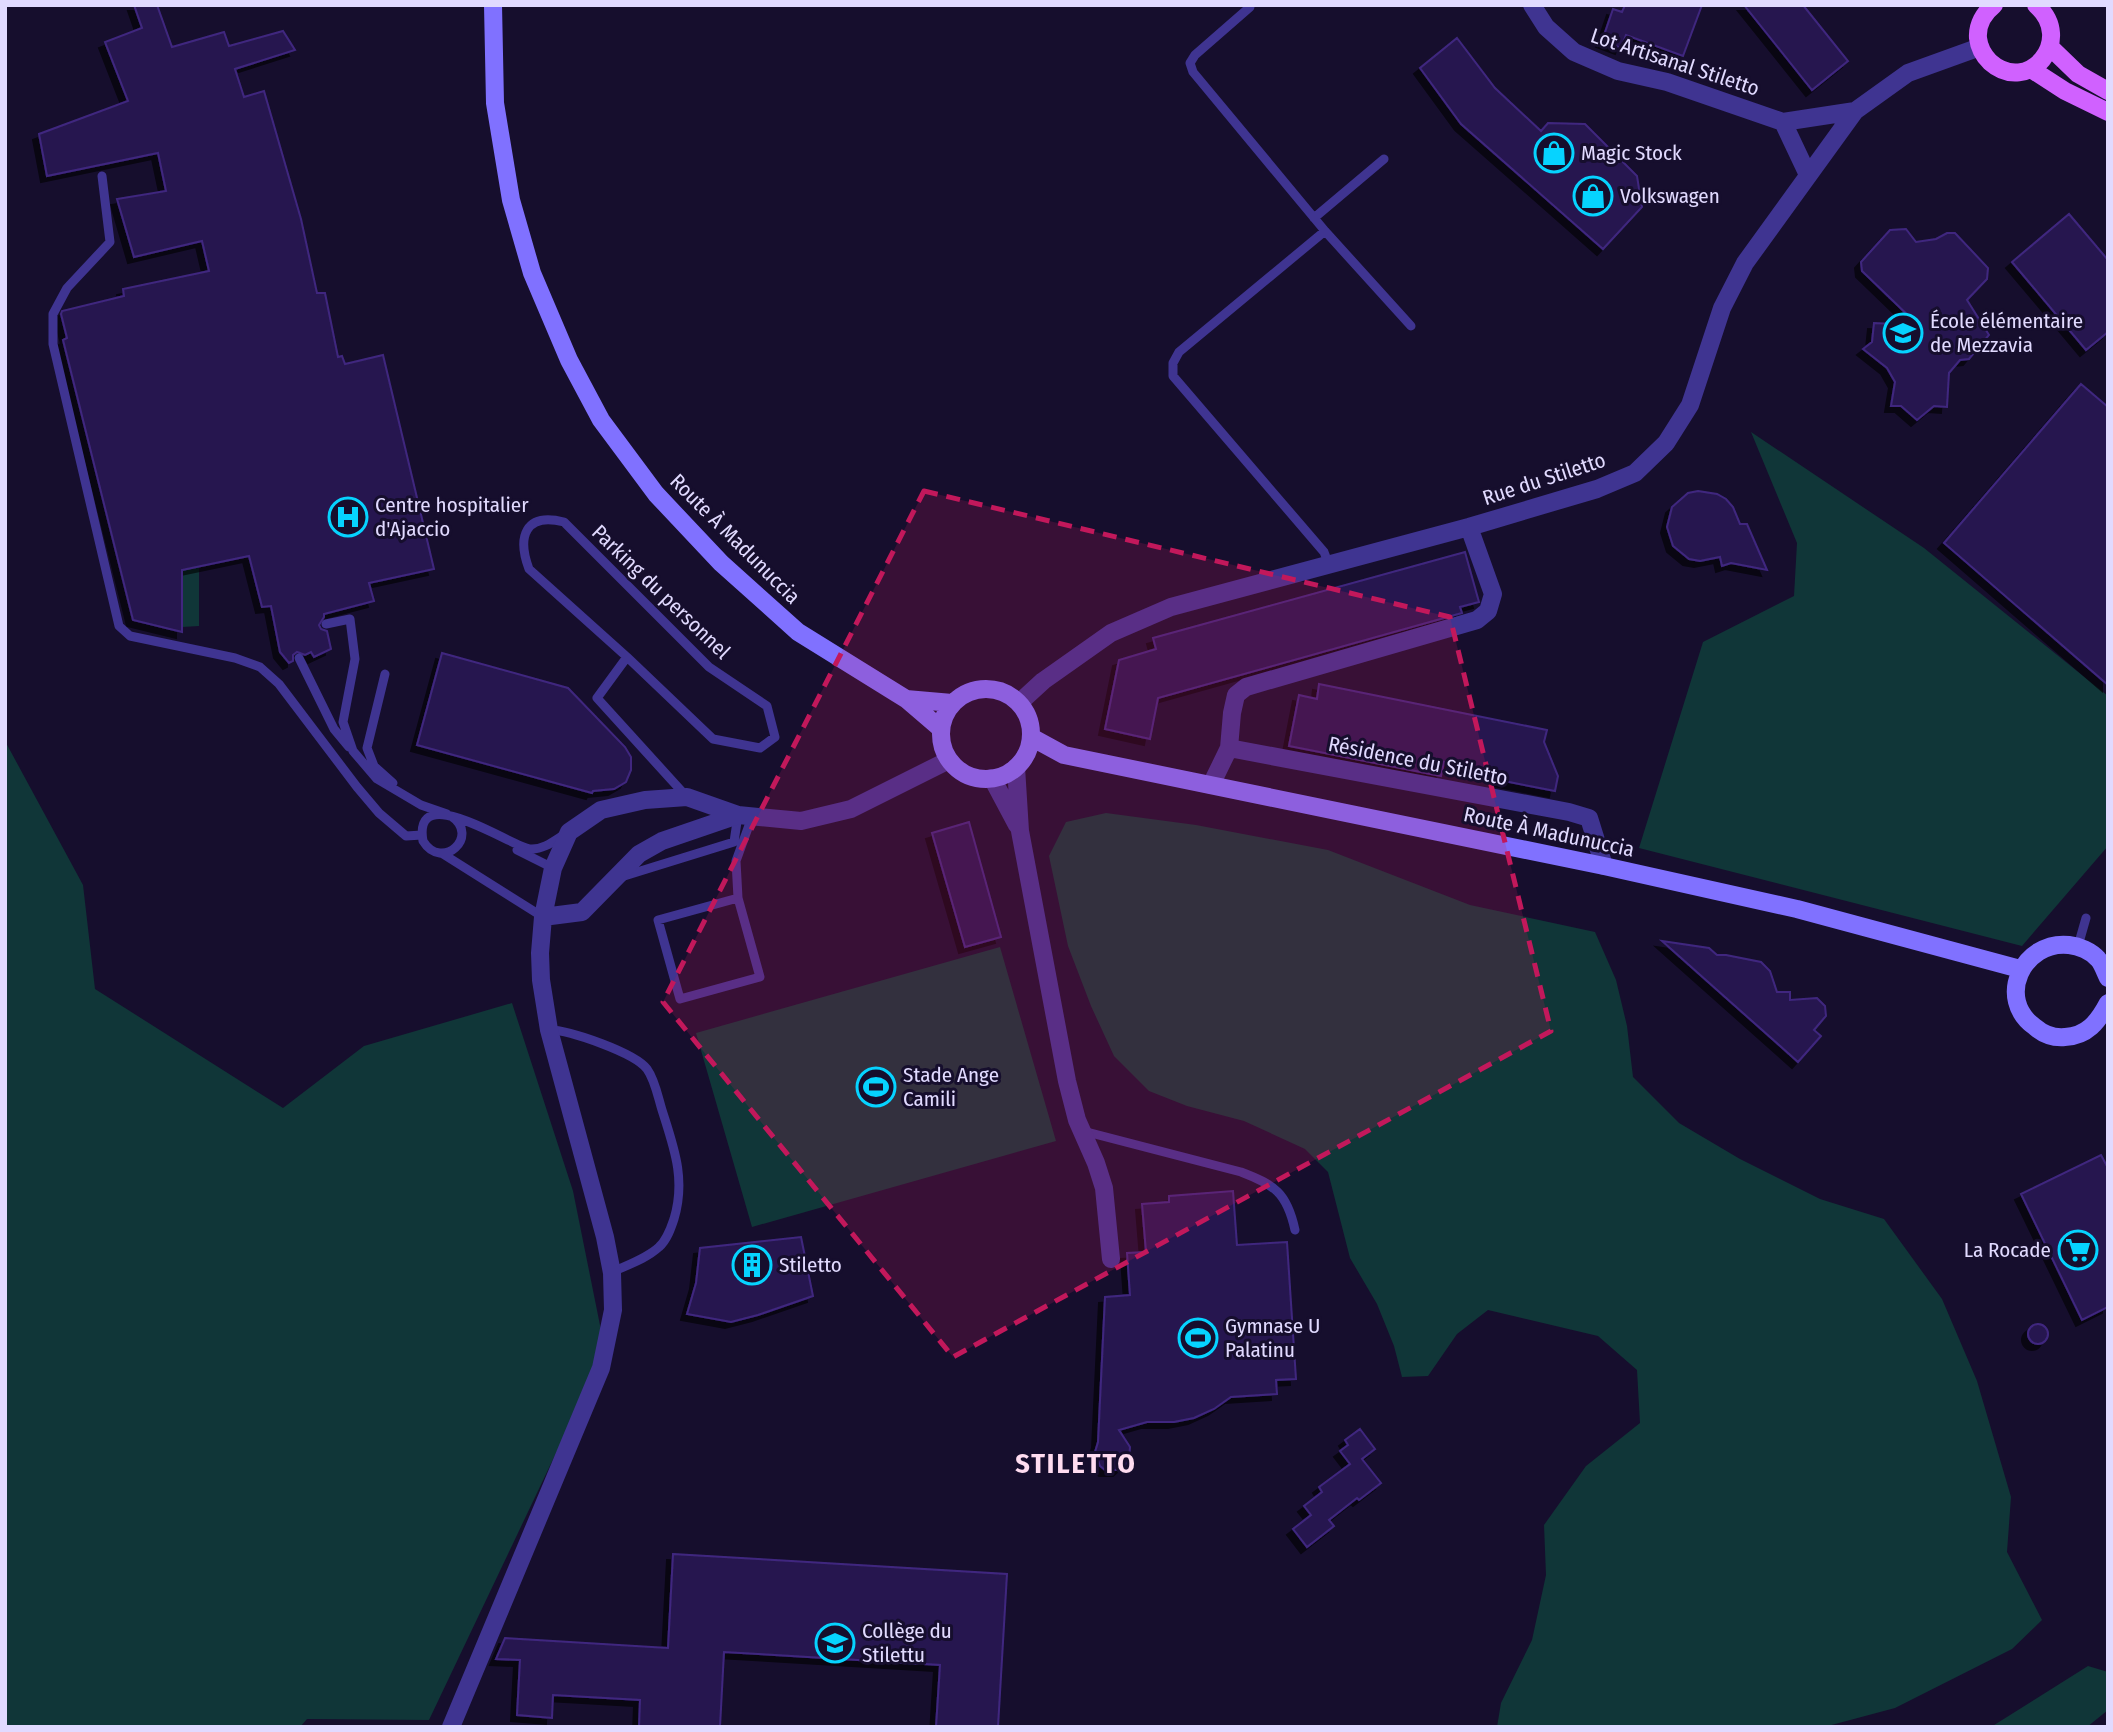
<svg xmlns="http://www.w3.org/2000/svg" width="2113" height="1732" font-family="'Fira Sans Condensed',sans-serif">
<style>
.green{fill:#103638}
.building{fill:#281850;stroke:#3f287f;stroke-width:2;filter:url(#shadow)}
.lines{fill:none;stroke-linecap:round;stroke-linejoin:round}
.service{stroke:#3f3491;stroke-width:9}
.minor{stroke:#3f3491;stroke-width:18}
.secondary{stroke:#8071ff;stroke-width:18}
.primary{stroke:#d061ff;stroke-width:18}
.marked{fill:#c2185b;fill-opacity:0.2;stroke:#c2185b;stroke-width:5;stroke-dasharray:14 9;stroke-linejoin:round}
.labels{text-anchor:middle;stroke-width:6;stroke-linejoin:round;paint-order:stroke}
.street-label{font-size:21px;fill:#e1daff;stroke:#160e2d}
.poi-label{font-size:21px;fill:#e1daff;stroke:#160e2d;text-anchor:start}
.district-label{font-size:28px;font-weight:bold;letter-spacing:2px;fill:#ffdcf0;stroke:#160e2d}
</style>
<defs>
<filter id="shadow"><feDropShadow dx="-6" dy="6" stdDeviation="0" flood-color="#0009"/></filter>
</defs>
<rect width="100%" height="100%" fill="#160e2d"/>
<path class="green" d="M1751,432L1924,548L2108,696V846L2022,946L1639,848L1703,642L1794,596L1797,543Z
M199,566V626L182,627V570Z
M5,741L83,885L95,989L283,1108L364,1046L512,1003L573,1191L605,1350L429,1720L307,1719L300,1727H5Z
M1106,813L1196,825L1328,850L1470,905L1595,932L1616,980L1627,1026L1633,1077L1679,1123L1740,1159L1820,1199L1884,1219L1942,1299L1977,1381L2011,1497L2007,1552L2042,1620L2012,1649L1895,1708L1824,1727H1497L1501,1703L1532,1640L1546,1575L1544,1525L1586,1466L1640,1423L1637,1370L1598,1336L1488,1310L1457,1334L1428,1376L1402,1377L1394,1346L1377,1304L1350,1258L1328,1172L1305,1149L1244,1121L1187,1106L1149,1091L1114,1056L1091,1006L1068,946L1049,856L1066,822Z
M1000,947L1056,1141L752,1227L696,1033Z
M2088,1666L2108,1672V1710L2087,1727H1991Z"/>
<path class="building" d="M134,5H157L172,47L224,32L229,46L283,31L295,50L235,69L244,97L264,91L301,219L317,293H325L338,357L342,356L345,364L383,355L434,569L369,583L374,601L324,614V617L319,625L321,629L327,631L331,649L314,657L311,652L305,655L297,652L293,655V661L289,663L280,652L271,606L262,607L249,556L182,570V632L133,620L63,340L67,338L61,314L62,311L124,296L123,289L209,271L202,241L134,257L117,199L166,191L158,153L47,176L39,134L128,101L105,42L142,28Z
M1625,5H1702L1683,56L1626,35L1621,48L1602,41L1613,9L1622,12Z
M1744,5H1803L1848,61L1812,90Z
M1457,38L1495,88L1541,131L1548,123L1585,124L1637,176L1642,207L1603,249L1461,124L1420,68Z
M2069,214L2108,260V332L2086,350L2012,262Z
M1906,229L1916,242L1936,239L1947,233H1955L1988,268L1987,279L1967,300L1989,335L1969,359L1960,360L1949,373L1947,407L1934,406L1917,420L1901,406H1891L1895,382L1887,368L1863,349L1872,342L1874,323L1918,325L1862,271L1861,262L1890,230Z
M2081,384L2108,407V685L1944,543Z
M1698,491L1717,494L1726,499L1733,507L1740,524H1747L1767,570L1731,563L1722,566L1720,557L1700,561L1689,559L1673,546L1667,527L1672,507L1688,493Z
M1465,552L1479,602L1460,607L1462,613L1158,698L1150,739L1105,729L1119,660L1156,649L1153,638Z
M442,653L568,688L625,747L631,757V770L626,782L614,789L593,791L592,793L417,745Z
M1319,684L1547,730L1544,742L1558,776L1555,791L1499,780L1501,773L1444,762L1441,776L1289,746L1299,695L1317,699Z
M969,822L1001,937L965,947L932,833Z
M1662,941L1709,948L1717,955H1726L1761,962L1770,971L1777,992H1790V1000L1817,998L1825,1006L1826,1016L1814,1030L1821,1036L1798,1062Z
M2101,1155L2108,1168V1307L2082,1320L2021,1194Z
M1233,1191L1237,1245L1287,1242L1296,1379L1276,1380L1277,1394L1231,1397L1214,1409L1194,1418L1174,1422H1147L1119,1430L1130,1447L1129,1461L1119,1470H1105L1100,1466L1095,1452L1098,1442L1105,1297L1130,1295L1127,1253L1146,1252L1142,1204L1169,1202V1196Z
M801,1237L813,1296L758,1315L731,1322L687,1314L696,1283L700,1248Z
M2028 1334a10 10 0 1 1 20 0a10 10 0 1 1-20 0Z
M1360,1429L1375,1449L1362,1459L1381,1483L1359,1500L1357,1498L1329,1520L1334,1526L1307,1547L1293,1529L1311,1515L1304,1506L1322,1492L1319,1487L1350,1464L1340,1451L1348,1445L1345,1440Z
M673,1554L1007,1574L998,1727H936L940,1665L724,1652L720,1727H639L640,1700L553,1695L552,1718L517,1715L520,1660L496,1659L505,1638L668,1648Z"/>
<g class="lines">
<path class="service" d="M1250,7L1195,55L1190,63L1193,72L1325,231L1411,326
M102,176L110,242L67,288L53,314V344L119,626L130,636L235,658L260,667L279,684L357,787L379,813L406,836L422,835
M1314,218L1384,159
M1325,231L1179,352L1173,363V376L1324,552L1329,565
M326,624L350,619L355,659L343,722L353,751L377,779L421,805L447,814
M627,657L529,569C517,537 525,512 564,522L709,667L767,706L775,737L760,748L713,739L627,657L597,698L686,796
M299,658L334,729L349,747
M385,674L367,748L374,766L393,783
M451,816C481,836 442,872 423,841C412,778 512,847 530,849C543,850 554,841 565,834
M517,850L553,868
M443,854L543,917
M621,877L734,842L738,815
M738,898L658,920L680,999L760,977L738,898L736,861L752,817
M2078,946L2086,918
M549,1030C570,1030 635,1053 647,1069C655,1080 658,1097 662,1110C674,1148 686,1179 674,1219C671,1228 667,1240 659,1247C646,1259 627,1265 612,1272
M1083,1131L1241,1172C1275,1185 1287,1193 1295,1230"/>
<path class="minor" d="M1532,5L1546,27L1574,52L1618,71L1667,82L1783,122L1855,111
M1783,122L1808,175
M1019,703L1043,681L1111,633L1171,607L1469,527L1597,489L1635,473L1666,443L1690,405L1722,308L1745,263L1855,111L1908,73L1980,47
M1229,748L1232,713L1236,695L1246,687L1477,620L1488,611L1493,594L1469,527
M1016,767L1020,831L1067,1081L1077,1120L1096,1163L1104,1188L1111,1259
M992,778L1017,825
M1211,785L1229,748L1569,812L1589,818L1604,866
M738,815L662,841L639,854L582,912L543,917L553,868L569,832L601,810L645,800L687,797L738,815L801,821L851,809L949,760
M451,1727L601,1368L613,1310L612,1273L605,1237L549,1030L541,980L540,953L543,917"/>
<path class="secondary" d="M493,5L495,103L511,200L532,273L569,360L601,420L656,494L721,563L798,632L906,699L941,729
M941 734a45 45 0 1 1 90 0a45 45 0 1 1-90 0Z
M906,699L952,703
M1031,737L1064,755L1604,866L1797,909L2020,969
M2108,978C2105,972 2102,963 2098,959C2091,951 2079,946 2069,945C2023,940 1995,999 2035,1027C2043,1034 2054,1038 2065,1037C2087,1036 2098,1022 2108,1003"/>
<path class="primary" d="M1994,5C1984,13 1977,25 1978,38C1979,47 1984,56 1990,62C2028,96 2076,40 2036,5
M2050,47L2078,74L2108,91
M2031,69L2065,91L2108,112"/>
</g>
<path class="marked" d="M924,491L1450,617L1551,1031L953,1357L663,1002Z"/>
<defs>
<symbol id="shop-ring" viewBox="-11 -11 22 22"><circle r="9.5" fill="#160e2d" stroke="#06d3ff" stroke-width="1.5"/><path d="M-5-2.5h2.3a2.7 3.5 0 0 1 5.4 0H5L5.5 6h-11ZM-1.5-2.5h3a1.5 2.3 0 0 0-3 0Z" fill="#06d3ff"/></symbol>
<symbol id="school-ring" viewBox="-11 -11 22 22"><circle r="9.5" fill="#160e2d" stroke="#06d3ff" stroke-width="1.5"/><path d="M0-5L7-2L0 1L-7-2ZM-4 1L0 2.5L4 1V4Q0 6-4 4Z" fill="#06d3ff"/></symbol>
<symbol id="hospital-ring" viewBox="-11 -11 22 22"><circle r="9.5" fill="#160e2d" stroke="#06d3ff" stroke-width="1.5"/><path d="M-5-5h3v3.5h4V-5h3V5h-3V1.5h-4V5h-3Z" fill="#06d3ff"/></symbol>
<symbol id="stadium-ring" viewBox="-11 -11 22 22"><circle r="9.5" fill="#160e2d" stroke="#06d3ff" stroke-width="1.5"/><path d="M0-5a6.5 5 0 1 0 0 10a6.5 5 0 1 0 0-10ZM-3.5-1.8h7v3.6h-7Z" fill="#06d3ff"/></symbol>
<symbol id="supermarket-ring" viewBox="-11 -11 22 22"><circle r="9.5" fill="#160e2d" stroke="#06d3ff" stroke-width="1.5"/><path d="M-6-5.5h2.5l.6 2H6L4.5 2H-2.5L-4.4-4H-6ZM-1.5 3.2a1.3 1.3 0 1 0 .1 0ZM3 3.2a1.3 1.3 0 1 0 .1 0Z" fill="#06d3ff"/></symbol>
<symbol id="building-ring" viewBox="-11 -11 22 22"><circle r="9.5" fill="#160e2d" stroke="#06d3ff" stroke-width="1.5"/><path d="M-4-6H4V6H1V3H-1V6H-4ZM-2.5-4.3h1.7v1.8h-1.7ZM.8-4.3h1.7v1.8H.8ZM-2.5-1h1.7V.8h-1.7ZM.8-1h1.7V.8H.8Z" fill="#06d3ff"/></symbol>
</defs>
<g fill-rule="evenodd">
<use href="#shop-ring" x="1532" y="131" width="44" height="44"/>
<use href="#shop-ring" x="1571" y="174" width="44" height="44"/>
<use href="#school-ring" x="1881" y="311" width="44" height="44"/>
<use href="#hospital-ring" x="326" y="495" width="44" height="44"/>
<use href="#stadium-ring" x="854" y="1065" width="44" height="44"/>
<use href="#supermarket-ring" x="2056" y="1228" width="44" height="44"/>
<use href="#building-ring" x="730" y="1243" width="44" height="44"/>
<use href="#stadium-ring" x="1176" y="1316" width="44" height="44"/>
<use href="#school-ring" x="813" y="1621" width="44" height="44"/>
</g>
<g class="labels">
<g class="street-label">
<text transform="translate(1675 62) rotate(18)" y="7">Lot Artisanal Stiletto</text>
<text transform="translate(1544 479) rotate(-18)" y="7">Rue du Stiletto</text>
<text transform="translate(735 539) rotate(45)" y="7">Route À Madunuccia</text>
<text transform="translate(661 592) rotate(44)" y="7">Parking du personnel</text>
<text transform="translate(1418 761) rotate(11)" y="7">Résidence du Stiletto</text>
<text transform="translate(1549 832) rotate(12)" y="7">Route À Madunuccia</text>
</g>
<g class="poi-label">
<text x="1581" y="160">Magic Stock</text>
<text x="1620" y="203">Volkswagen</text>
<text x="1930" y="328">École élémentaire<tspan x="1930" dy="24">de Mezzavia</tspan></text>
<text x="375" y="512">Centre hospitalier<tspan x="375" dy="24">d'Ajaccio</tspan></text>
<text x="903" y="1082">Stade Ange<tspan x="903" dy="24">Camili</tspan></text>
<text x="2051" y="1257" text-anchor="end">La Rocade</text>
<text x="779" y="1272">Stiletto</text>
<text x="1225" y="1333">Gymnase U<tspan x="1225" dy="24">Palatinu</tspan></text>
<text x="862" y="1638">Collège du<tspan x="862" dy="24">Stilettu</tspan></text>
</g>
<g class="district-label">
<text x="1076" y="1473">STILETTO</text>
</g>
</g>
<rect width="2113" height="1732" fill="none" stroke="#e1daff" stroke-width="14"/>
</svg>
